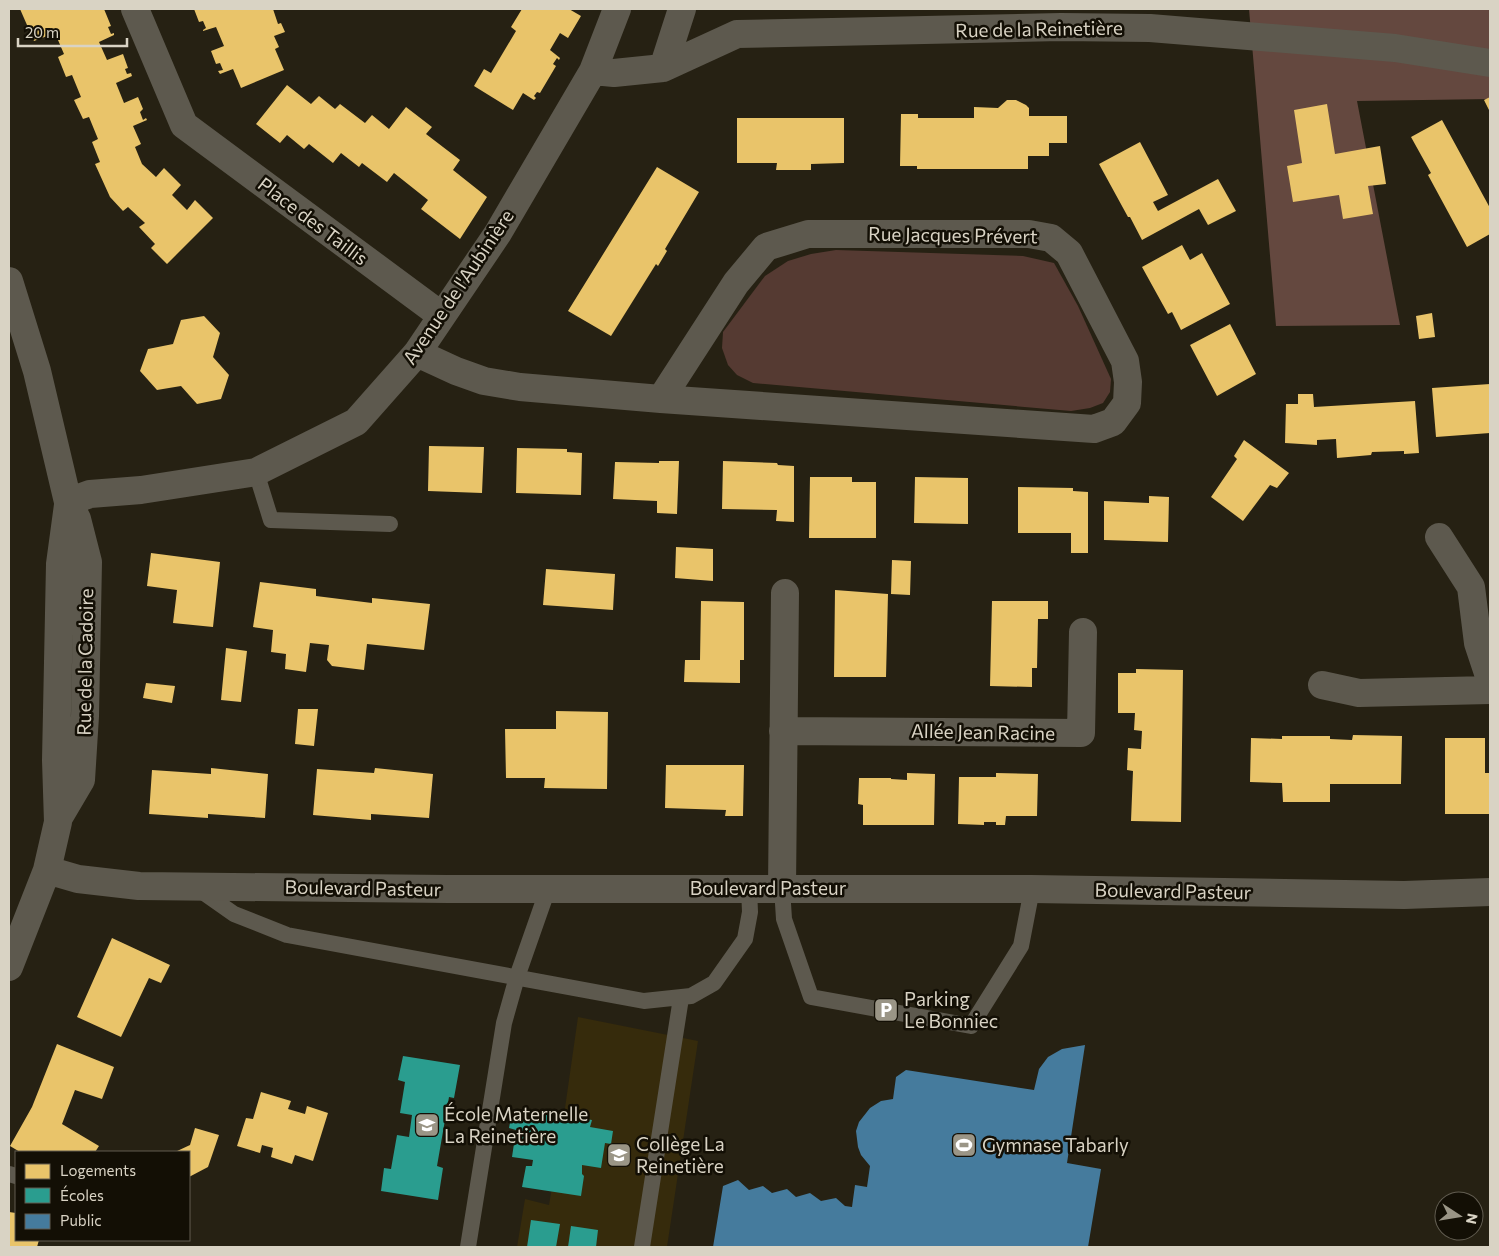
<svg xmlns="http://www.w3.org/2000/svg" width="1499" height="1256" font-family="Commissioner,sans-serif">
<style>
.built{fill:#362b0c}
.green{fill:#553a32}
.forest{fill:#64483f}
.homes{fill:#e9c46a}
.schools{fill:#2a9d8f}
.public{fill:#457b9d}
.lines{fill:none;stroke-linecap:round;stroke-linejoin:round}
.lane{stroke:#5d594e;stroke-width:16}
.street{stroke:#5d594e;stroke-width:28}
.labels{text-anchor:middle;stroke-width:5;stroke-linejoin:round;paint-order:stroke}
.street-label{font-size:19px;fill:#d9d3c4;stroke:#130f05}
.poi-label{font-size:19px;fill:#d9d3c4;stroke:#130f05;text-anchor:start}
</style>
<rect width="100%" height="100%" fill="#262113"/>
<path class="built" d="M578,1017L698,1041L667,1247H517L525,1199L549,1205L564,1115Z"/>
<path class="green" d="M836,250L1023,256L1054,263L1078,306L1111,379L1110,392L1103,403L1090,408L1071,411L753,383L737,375L728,365L722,348L723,332L765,276L788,261L811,254Z"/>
<path class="forest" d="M1249,9H1490V99L1357,101L1400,325L1276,326Z"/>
<path class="homes" d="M20,9H104L111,26L108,27L111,34L114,33V35L99,42L107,60L123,54L128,68L125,69L127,74L131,73L132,76L116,83L124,103L138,97L143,109L140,112L143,120L146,118L147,120L133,126L141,144L135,147L142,164L156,177L164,168L181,185L172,195L187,210L195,200L213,218L167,264L151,248L155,244L139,227L145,223L128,207L123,211L110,197L95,164L100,162L92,142L98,139L89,117L83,119L74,100L81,97L72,75L66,77L58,57L64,54L55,33L34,41Z
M194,9H273L278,24L281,23L285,32L274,36L279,47L275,49L284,70L241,88L233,69L220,74L218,71L223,70L220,63L216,64L211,51L224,46L216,27L203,31V30L206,28L203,21L199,22Z
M522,9H569L581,16L568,38L560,33L550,50L560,58L559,60L557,58L553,64L556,66L540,93L537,92L534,96L536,98L534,100L523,93L513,110L474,86L484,69L491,73L516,31L511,27Z
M287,85L311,104L319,96L335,109L340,104L365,123L372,115L389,129L406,107L432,127L426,134L460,160L453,170L487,197L460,239L421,209L428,200L394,173L387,182L362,163L359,167L341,153L333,163L309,144L304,149L287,135L280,143L256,124Z
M1490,97V112L1484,100Z
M1007,100H1016L1026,105L1029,108V116H1067V143H1049V156H1028V169H917V166H900L901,114H918V118H974V107L998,108Z
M1327,104L1335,154L1380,146L1386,184L1368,186L1373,214L1343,219L1339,195L1293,202L1287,166L1302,163L1294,110Z
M737,118H844V163L811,164V170H776L777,163H737Z
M1442,120L1490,208V234L1467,247L1428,175L1431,173L1411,137Z
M1140,142L1168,195L1153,202L1158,211L1218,179L1236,211L1208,225L1199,209L1142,240L1130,217H1128L1099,164Z
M657,167L699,192L665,249L667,251L658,266L656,264L611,336L568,311Z
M1182,245L1190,260L1202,253L1230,304L1181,330L1172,312L1168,314L1142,267Z
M1432,313L1435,337L1419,339L1416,316Z
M204,316L220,333L213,357L229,375L221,399L197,404L181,386L157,390L140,371L148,349L173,344L181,320Z
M1230,324L1256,374L1217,396L1190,345Z
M1490,384V433L1436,437L1432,388Z
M1298,394H1313L1314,407L1415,401L1419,453L1404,454V451L1372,452L1371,455L1337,458L1336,439L1317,440V445L1285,443L1286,404H1298Z
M1244,440L1289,473L1277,488L1270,485L1243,521L1211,497L1237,459L1234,456Z
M429,446L484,447L482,493L428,491Z
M517,448L567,449V452L582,453L581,495L516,493Z
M659,461H679L677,514L657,513V501L613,499L615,462L659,463Z
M723,461L777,463L778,465L794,466V522L776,521L777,510L722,509Z
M810,477H852V482H876V538H809Z
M915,477L968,478V524L914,523Z
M1018,487L1073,488V491L1088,492V553H1071V533H1018Z
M1149,496L1169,497L1168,542L1104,540V501L1149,503Z
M676,547L713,549V581L675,578Z
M151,553L220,562L213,627L173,623L177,590L147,586Z
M892,560L911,561L910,595L891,594Z
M546,569L615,574L613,610L543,605Z
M260,582L316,589V596L372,603V598L430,604L424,650L367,644L364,670L332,666L327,660L329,645L310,643L306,672L285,669L286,654L271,652L273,630L253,627Z
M835,590L888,594L886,677H834Z
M701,601L744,602V660H740V683L684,682L685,660H700Z
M992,601H1048V619H1038L1037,668H1032V687L990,686Z
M226,648L247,651L241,702L221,700Z
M1136,669L1183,670L1181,822L1131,821L1133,771L1127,770L1128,748L1141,749L1142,731L1134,730L1135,713H1118V673H1136Z
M146,683L175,686L172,703L143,698Z
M298,709H318L314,746L295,744Z
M556,711L608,712L607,789L544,788L545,778H506L505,729H556Z
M1353,735L1402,736L1401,784H1330V802H1283L1282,783L1250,782L1251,738L1282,739V736H1330V739L1352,740Z
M1445,738H1485V773H1490V814H1445Z
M666,765H744L743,816H725L726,810L665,808Z
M211,768L268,774L265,818L208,814V818L149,814L152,770L211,774Z
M375,768L433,774L429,818L371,814V820L313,815L317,769L374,773Z
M907,773L935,774L934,825H863V805L858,804L859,778H891V779L907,780Z
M996,773L1038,774L1037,816H1006L1005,825H996V822H984V825L958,824L959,777H996Z
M112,938L170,965L161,983L149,978L121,1037L77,1017Z
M57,1044L114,1067L102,1099L75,1090L62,1124L99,1146L95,1152H20L10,1146L32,1107Z
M261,1092L291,1101L288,1109L305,1114L307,1106L328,1113L313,1161L295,1155L292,1164L271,1157L273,1148L262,1145L260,1153L237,1146L246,1118L253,1119Z
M195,1128L219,1135L208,1167L189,1177V1152H175L190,1145Z
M9,1212L16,1213V1240H39L37,1247H9Z"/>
<path class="schools" d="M403,1056L460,1065L454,1098L449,1097L437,1166L443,1168L438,1200L381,1191L384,1168L391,1169L397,1135L409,1137L412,1115L400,1113L405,1082L398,1080Z
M535,1113L564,1118V1115L592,1120L590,1127L613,1131L611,1144L605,1143L601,1168L582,1165V1174L584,1176L581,1196L522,1187L526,1166H532L533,1160L512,1157L516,1130L509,1128L511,1117L535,1120Z
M531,1220L560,1224L556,1247H527Z
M571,1226L598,1230L596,1247H568Z"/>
<path class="public" d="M1085,1045L1067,1163L1101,1169L1088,1247H713L723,1186L738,1180L749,1190L763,1186L772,1193L787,1189L796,1197L810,1193L821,1201L836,1198L845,1206L852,1207L855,1185L867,1187L870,1166L861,1155L858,1147L856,1131L859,1122L870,1108L881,1101L893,1099L896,1077L906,1070L1034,1090L1039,1069L1048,1057L1062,1049Z"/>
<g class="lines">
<path class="lane" d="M256,472L271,520L390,524
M197,888L234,914L287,935L644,1001L691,996L714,983L745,939L750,912L749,888
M782,888L784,919L811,997L971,1026L1021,946L1032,889
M9,1174L16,1176
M468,1247L504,1023L517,977L544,900L542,888
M642,1247L681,998"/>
<path class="street" d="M135,9L184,125L442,316
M663,68L682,9
M593,71L614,73L663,68L737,34L1061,27L1150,28L1395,48L1490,63
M9,281L37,371L68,502L77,519L88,562L85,716L81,780L58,819
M417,353L456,371L484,381L520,387L661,399L1094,429L1113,422L1127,403L1128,382L1125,361L1069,253L1051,238L1029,234H808L766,247L736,283L661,399
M68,502L90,494L141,490L256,472L356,422L417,353L498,233L593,71L617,9
M1439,537L1471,587L1478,643L1490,679
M1322,685L1359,693L1490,690
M783,731L1081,733L1083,632
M47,870L78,879L139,886L447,889H1032L1404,895L1490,892
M782,888L785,593
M9,967L47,870L58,822L56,760L60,564L68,505"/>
</g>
<defs>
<symbol id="parking-square" viewBox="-11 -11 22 22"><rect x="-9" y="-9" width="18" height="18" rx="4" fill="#9a9586" stroke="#130f05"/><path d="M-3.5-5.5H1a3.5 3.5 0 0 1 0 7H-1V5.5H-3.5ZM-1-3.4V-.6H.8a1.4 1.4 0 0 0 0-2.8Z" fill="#fff"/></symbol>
<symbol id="school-square" viewBox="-11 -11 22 22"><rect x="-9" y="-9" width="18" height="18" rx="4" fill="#9a9586" stroke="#130f05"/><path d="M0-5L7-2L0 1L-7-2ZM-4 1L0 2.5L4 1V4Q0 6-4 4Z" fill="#fff"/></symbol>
<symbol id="stadium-square" viewBox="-11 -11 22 22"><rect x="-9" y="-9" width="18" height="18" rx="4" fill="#9a9586" stroke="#130f05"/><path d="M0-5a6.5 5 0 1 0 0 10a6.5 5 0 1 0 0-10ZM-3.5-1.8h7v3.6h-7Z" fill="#fff"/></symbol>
</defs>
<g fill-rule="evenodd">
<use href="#parking-square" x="872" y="996" width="28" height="28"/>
<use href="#school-square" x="413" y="1111" width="28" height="28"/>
<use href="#stadium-square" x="950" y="1131" width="28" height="28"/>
<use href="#school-square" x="605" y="1141" width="28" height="28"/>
</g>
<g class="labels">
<g class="street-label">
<text transform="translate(1039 29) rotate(-1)" y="7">Rue de la Reinetière</text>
<text transform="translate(313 221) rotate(37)" y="7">Place des Taillis</text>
<text transform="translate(953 235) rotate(1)" y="7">Rue Jacques Prévert</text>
<text transform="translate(458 287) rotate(-56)" y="7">Avenue de l'Aubinière</text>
<text transform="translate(85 662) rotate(-89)" y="7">Rue de la Cadoire</text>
<text transform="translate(983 732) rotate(1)" y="7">Allée Jean Racine</text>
<text transform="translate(363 888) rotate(1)" y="7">Boulevard Pasteur</text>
<text x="768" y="895">Boulevard Pasteur</text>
<text transform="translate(1173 891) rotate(1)" y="7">Boulevard Pasteur</text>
</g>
<g class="poi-label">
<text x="904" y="1006">Parking<tspan x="904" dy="22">Le Bonniec</tspan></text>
<text x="444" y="1121">École Maternelle<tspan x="444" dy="22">La Reinetière</tspan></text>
<text x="636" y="1151">Collège La<tspan x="636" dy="22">Reinetière</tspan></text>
<text x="982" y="1152">Gymnase Tabarly</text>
</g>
</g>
<rect width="1499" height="1256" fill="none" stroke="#d9d3c4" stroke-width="20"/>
<rect x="15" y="1151" width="175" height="90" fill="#130f05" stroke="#625d51"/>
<rect x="25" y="1164" width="25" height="15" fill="#e9c46a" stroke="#625d51"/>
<text x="60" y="1176" font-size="15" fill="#d9d3c4">Logements</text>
<rect x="25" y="1188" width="25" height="15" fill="#2a9d8f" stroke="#625d51"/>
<text x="60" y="1201" font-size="15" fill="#d9d3c4">Écoles</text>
<rect x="25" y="1214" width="25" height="15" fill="#457b9d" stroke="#625d51"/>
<text x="60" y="1226" font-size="15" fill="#d9d3c4">Public</text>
<g transform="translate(1459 1216) rotate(102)"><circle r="24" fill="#130f05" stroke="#625d51"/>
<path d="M0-4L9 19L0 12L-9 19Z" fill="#9a9586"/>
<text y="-8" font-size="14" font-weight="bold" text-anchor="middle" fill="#d9d3c4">N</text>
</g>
<path d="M18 38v8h109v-8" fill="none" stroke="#d9d3c4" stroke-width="2.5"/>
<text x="25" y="38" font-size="15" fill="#d9d3c4" stroke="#130f05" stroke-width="4" paint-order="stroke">20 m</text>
</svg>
